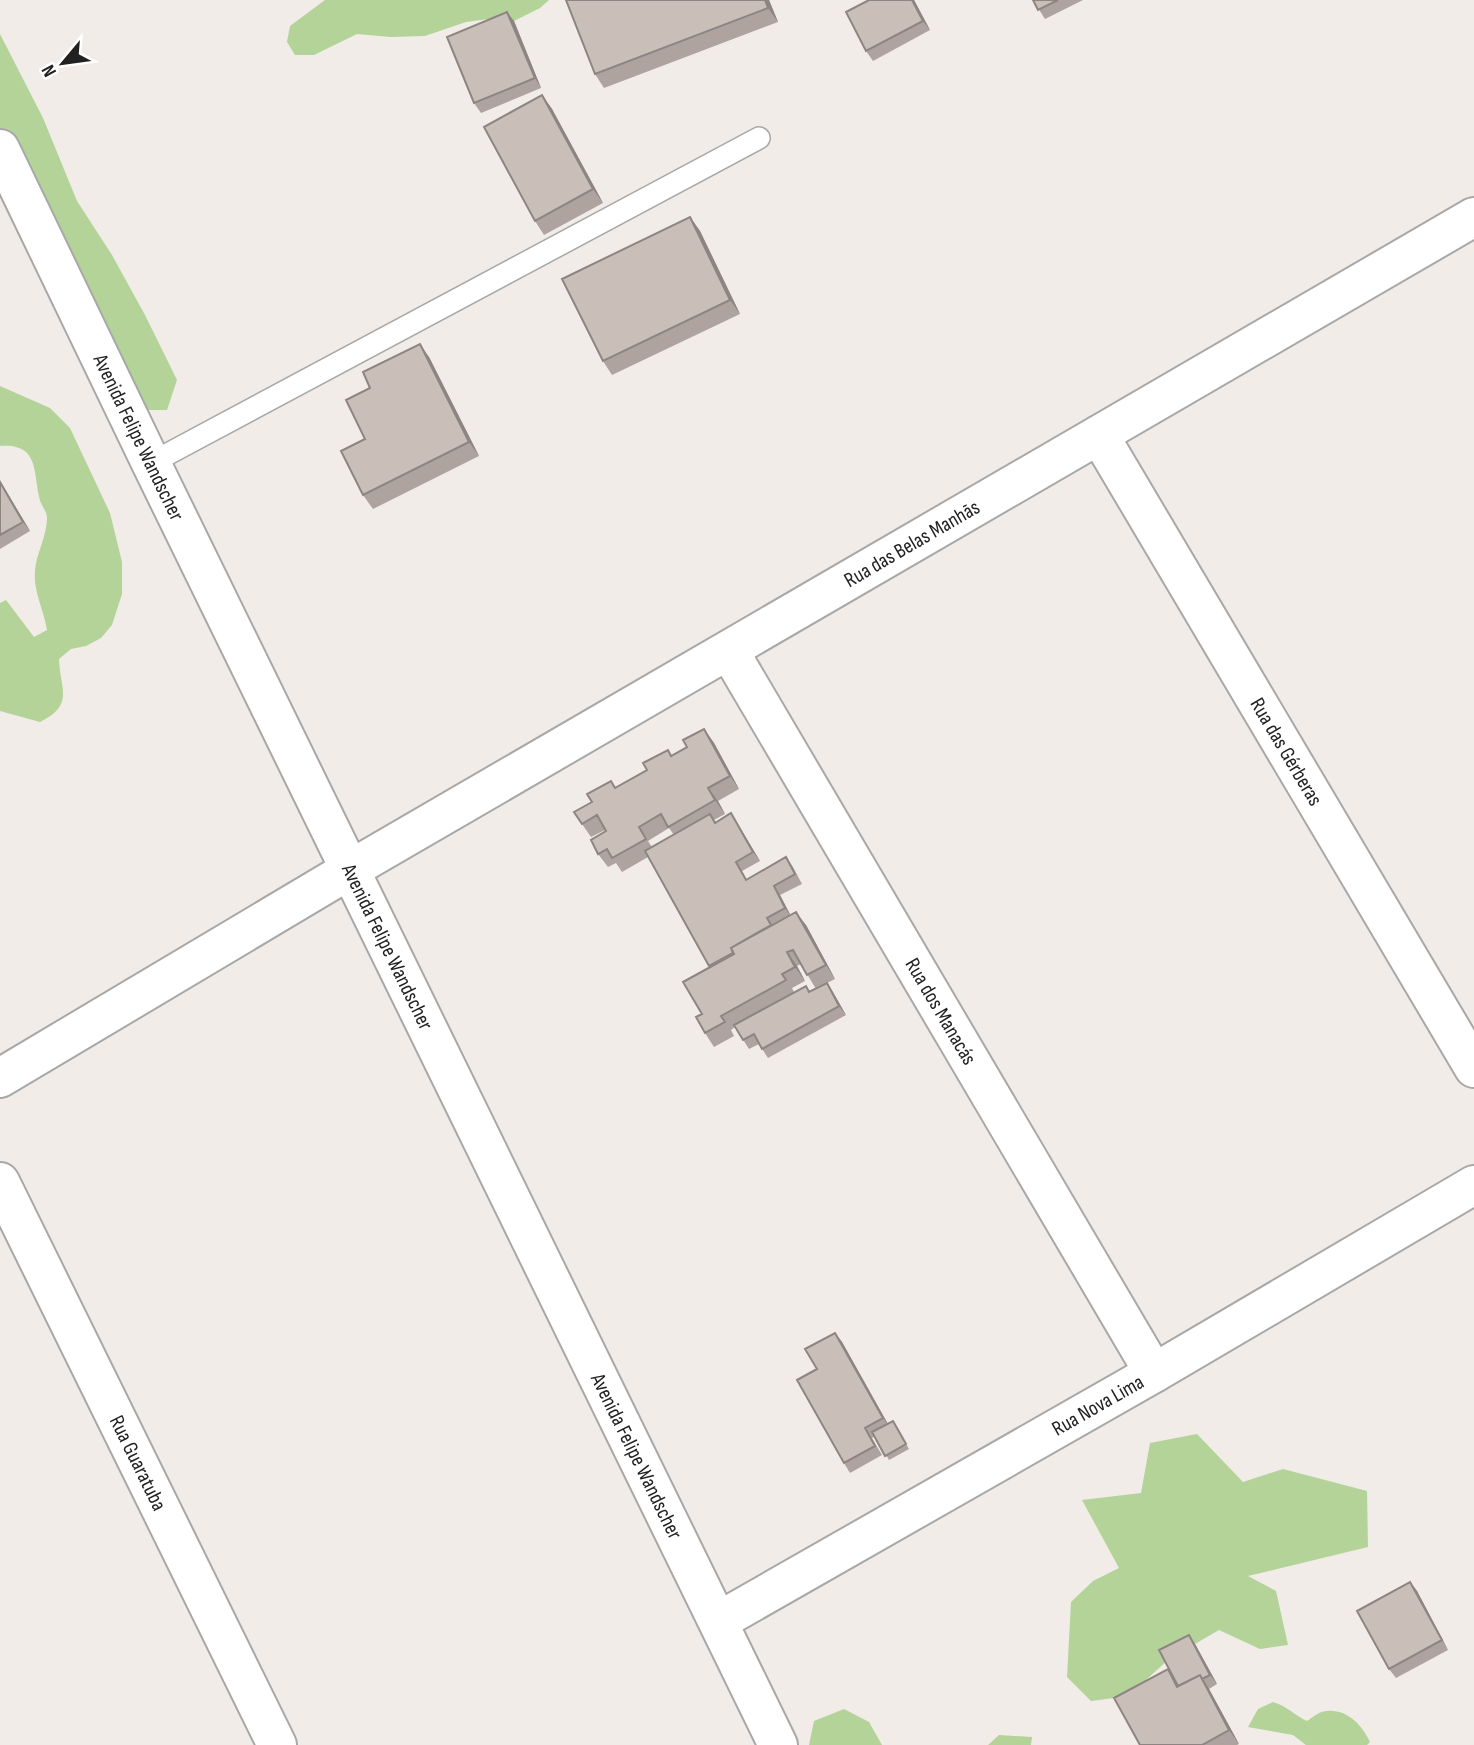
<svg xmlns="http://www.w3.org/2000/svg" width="1474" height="1745" font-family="'Sofia Sans Condensed',sans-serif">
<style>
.forest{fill:#b3d399}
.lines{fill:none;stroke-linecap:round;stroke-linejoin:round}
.service-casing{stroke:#a8a8a8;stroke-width:24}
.minor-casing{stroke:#a8a8a8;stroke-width:42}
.tertiary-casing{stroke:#a8a8a8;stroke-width:42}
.service{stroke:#fff;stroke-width:21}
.minor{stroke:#fff;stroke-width:38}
.tertiary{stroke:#fff;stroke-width:38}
.wall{fill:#aea39f;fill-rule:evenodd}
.shaded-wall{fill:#8d8582}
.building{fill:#cabeb9;stroke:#8d8582;stroke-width:2}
.labels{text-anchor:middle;stroke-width:5;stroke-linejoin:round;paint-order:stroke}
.street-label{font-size:21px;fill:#212121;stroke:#fff}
</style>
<rect width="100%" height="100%" fill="#f1ece7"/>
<path class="forest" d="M325,0H549L540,8L514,21L496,18L466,22L425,36L390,37L357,34L314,55H295L287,42L290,26Z
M0,34L43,118L77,201L112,255L145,315L177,380L167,410H136L0,135Z
M0,386L50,408L70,428L110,513L122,562V594L112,625L101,638L86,646L71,649L59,659C60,689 75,705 40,722L0,711V603L6,600L34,637L47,630C44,610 33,591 35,571C36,554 47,536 47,518C47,512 43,508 41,503C32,476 42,443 0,446Z
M1197,1434L1243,1482L1283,1469L1367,1491L1368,1547L1248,1576L1276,1591L1288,1645L1260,1649L1219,1630L1169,1659L1147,1679L1122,1697L1091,1701L1067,1677L1071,1602L1093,1581L1119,1568L1082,1500L1141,1493L1150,1443Z
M1273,1702C1287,1706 1294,1715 1307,1721C1313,1717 1320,1711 1327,1711C1347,1709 1362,1725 1370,1742L1367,1745H1306L1293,1735L1248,1727L1258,1709Z
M844,1709L869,1722L882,1745H809L814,1721Z
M999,1735L1032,1737L1031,1745H988Z"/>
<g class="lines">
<defs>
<path id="service" d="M151,463L759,138"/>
<g id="minor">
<path id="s1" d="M1099,435L1474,1068"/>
<path id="s2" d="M729,651L1154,1373"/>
<path id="s3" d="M0,1078L351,869L1474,217"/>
<path id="s4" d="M0,1182L277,1745"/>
<path id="s5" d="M719,1621L1154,1373L1474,1185"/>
</g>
<g id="tertiary">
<path id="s6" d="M0,149L151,463L778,1745"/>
</g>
</defs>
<use href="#service" class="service-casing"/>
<use href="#minor" class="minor-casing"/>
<use href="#tertiary" class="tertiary-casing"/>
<use href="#service" class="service"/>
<use href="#minor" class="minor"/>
<use href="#tertiary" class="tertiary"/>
</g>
<path class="wall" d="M566,0H769L778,22L604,88L595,74Z
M869,0H914L930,30L873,61L866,51Z
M1033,0H1083L1045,19Z
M514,21L541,88L481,113L474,103Z
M542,95L552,109L603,203L544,235L535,221Z
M690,217L700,231L740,314L612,375L603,361Z
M429,357L479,456L373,509L363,495Z
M0,481L30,531L0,549Z
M704,729L714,743L739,789L718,801L725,814L714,820L716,822L737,823L760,861L742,871L747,880L786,857L793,867L802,884L780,895L790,915L806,925L835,979L827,983L846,1015L768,1058L759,1044L749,1049L735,1027L731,1030L734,1036L714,1047L705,1033L702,1014L710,967L648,857L622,872L616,863L608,867L598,854L606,831L605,830L591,837L582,824L592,802L616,787L687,747ZM669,828L674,835L652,847L648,841ZM801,964L816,989L810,992H794L792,988L805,981L797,966Z
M835,1333L842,1342L888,1424L893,1421L909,1449L889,1460L875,1436L872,1438L882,1455L850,1473L844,1463L817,1369Z
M1410,1582L1417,1591L1448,1650L1396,1678L1389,1669Z
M1195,1644L1217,1684L1209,1689L1239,1744L1237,1745H1140Z"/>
<path class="shaded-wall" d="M765,0H769L778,22L768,8Z
M912,0H914L930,30L923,21Z
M507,12L514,21L541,88L535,78Z
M542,95L552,109L603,203L593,189Z
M690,217L700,231L740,314L730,300Z
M420,344L429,357L479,456L469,442Z
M0,481L30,531L23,522Z
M704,729L714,743L739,789L730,776Z
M708,788L718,801L725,814L715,800Z
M731,813L737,823L760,861L753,852Z
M774,886L780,895L792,918L785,908Z
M796,912L806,925L835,979L826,965Z
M787,952L797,966L805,981L795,967Z
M827,983L833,992L846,1015L839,1006Z
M835,1333L842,1342L890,1428L883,1418Z
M1410,1582L1417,1591L1448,1650L1442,1640Z
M1189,1635L1195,1644L1217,1684L1210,1675Z
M1200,1675L1209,1689L1239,1744L1229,1730Z"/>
<path class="building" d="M566,0H765L768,8L595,74Z
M869,0H912L923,21L866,51L846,12Z
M1033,0H1058L1038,10Z
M507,12L535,78L474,103L447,37Z
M542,95L593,189L535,221L484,127Z
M690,217L730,300L603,361L562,279Z
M420,344L469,442L363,495L341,451L365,439L346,400L370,388L363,372Z
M0,482L23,522L0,535Z
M704,729L730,776L708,788L715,800L668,827L661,814L639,827L646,839L612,858L607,849L598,854L591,840L606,831L597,815L582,824L574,812L592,802L587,794L611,781L615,788L647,770L643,763L668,750L671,756L687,747L683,740Z
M731,813L753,852L736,862L746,880L786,857L795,874L774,886L785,908L767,918L771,925L731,948L733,953L709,966L645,851L710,814L715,823Z
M796,912L826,965L807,975L793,950L787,952L795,967L782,974L786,980L721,1016L725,1022L705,1033L696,1017L702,1014L683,982L734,954L731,948Z
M827,983L839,1006L762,1049L754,1034L743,1040L734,1025L806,986L809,992Z
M835,1333L883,1418L865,1428L875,1446L844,1463L797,1380L817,1369L805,1349Z
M893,1421L906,1444L885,1456L872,1432Z
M1410,1582L1442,1640L1389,1669L1357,1611Z
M1189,1635L1210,1675L1202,1679L1200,1675L1178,1686L1159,1650Z
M1168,1669L1177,1687L1200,1675L1229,1730L1202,1745H1140L1114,1698Z"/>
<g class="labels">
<g class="street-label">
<text dy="7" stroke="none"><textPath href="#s6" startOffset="320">Avenida Felipe Wandscher</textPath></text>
<text dy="7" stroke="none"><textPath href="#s3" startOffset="1057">Rua das Belas Manhãs</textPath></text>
<text dy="7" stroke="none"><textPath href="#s1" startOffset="368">Rua das Gérberas</textPath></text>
<text dy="7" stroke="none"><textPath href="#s6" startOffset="887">Avenida Felipe Wandscher</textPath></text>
<text dy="7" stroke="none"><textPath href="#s2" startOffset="418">Rua dos Manacás</textPath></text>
<text dy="7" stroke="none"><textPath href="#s5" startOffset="436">Rua Nova Lima</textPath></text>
<text dy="7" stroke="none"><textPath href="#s6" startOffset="1454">Avenida Felipe Wandscher</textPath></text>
<text dy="7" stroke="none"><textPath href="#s4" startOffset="313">Rua Guaratuba</textPath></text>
</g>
</g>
<g transform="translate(63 63) rotate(241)" stroke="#ffffff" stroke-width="5" paint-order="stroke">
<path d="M0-5L12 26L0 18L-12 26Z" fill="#212121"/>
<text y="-10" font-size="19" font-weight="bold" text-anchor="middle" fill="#212121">N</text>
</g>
</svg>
